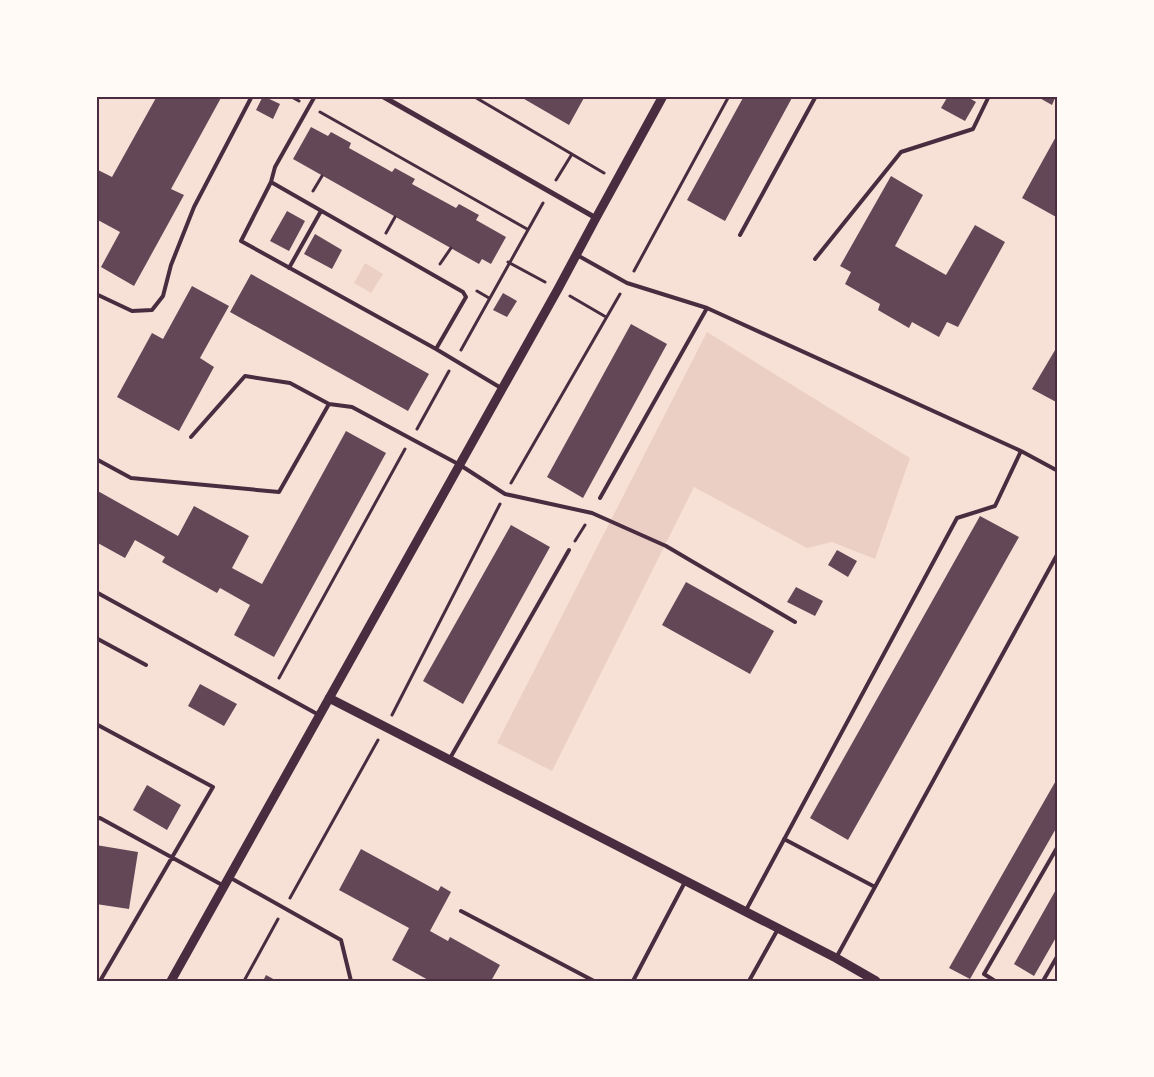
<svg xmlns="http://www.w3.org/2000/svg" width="1154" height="1077" font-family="'IBM Plex Serif',serif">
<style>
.green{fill:#ebcfc5}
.building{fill:#644757}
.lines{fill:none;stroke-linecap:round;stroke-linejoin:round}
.path{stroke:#4a2c40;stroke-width:3}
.service{stroke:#4a2c40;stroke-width:4}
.minor{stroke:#4a2c40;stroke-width:5}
.tertiary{stroke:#4a2c40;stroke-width:9}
.neatline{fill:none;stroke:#4a2c40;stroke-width:2}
</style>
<rect width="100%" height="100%" fill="#f7e1d7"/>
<path class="green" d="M365,263L383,274L371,293L354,283Z
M707,332L910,458L875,559L832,542L807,548L694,487L552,771L497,743Z"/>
<path class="building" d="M157,96H222L171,189L184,195L134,286L101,267L120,232L96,219V169L112,177Z
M263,96L280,104L273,119L256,110Z
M519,96H585L569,125Z
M744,96H793L725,221L687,200Z
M948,96H966L976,102L965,121L941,108Z
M1036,96H1056L1052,105Z
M311,127L328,136L331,132L351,143L349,148L392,172L395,168L415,179L412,184L456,208L459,204L479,215L476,220L506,237L491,264L482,259L479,264L293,159Z
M1058,133V218L1022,198Z
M891,176L923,195L895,246L946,275L975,225L1005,242L958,327L947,322L939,337L912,322L909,328L878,310L880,304L845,284L851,272L840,266Z
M287,211L305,221L289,251L270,241Z
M315,234L342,250L332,269L304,254Z
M251,274L429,374L408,411L230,312Z
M192,286L229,306L200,358L214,367L179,431L117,397L152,333L163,339Z
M503,293L517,301L507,317L493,310Z
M631,324L667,344L583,498L547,477Z
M1058,345V403L1032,389Z
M346,431L386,453L274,657L234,635L250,605L220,588L217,593L162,562L165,557L135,540L125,558L96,542V490L178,536L194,506L249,536L232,568L262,584Z
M980,516L1019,537L848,840L810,818Z
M511,525L550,547L463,704L423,681Z
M837,550L857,561L848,577L828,565Z
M686,582L774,631L750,674L662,625Z
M796,587L823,601L815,616L787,602Z
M200,684L237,704L224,726L188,706Z
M1058,777V825L970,979L949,968Z
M147,785L181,805L167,830L133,810Z
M96,845L138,852L129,909L96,904Z
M361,849L438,891L441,886L451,892L430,931L448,941L450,937L500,965L491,981H430L392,960L409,928L339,890Z
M1058,886V934L1034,976L1014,964Z
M266,975L277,981H263Z"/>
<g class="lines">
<path class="path" d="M290,96L299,101
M473,96L604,173
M320,112L527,229
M556,180L572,154
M313,191L322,176
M386,233L395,217
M508,262L545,282
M440,264L451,248
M634,271L729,96
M477,291L489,298
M570,296L606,317
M461,350L543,203
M417,429L449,371
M511,483L620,294
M575,541L585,525
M279,678L405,449
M392,715L500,504
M290,898L378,740
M244,981L278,919"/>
<path class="service" d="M315,96L275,167L271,182L241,241L436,349
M271,182L463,292L466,297L436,349L501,388
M740,235L816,96
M577,255L627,283L707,308L1021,451L1058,471
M815,259L901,152L973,129L989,96
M289,268L321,211
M96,294L132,311L152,310L163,296L171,265L194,207L252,96
M191,437L245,376L290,383L329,404L352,407L460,465L505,494L592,513L666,546L795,622
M96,459L131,478L279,492L329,404
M600,498L707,308
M96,592L319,715
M96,638L146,665
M96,724L213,787L100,981
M449,760L569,550
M96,819L100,818L224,886
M784,839L875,887
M229,877L341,940L351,981
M461,911L594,981
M745,912L957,518L995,506L1021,451
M836,958L1058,553
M633,981L685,882
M749,981L778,929
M995,981L984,974L1058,846
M1043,981L1058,955"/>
<path class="minor" d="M382,96L596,218"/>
<path class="tertiary" d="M329,698L836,958L876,981
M171,981L558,289L596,218L663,96"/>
</g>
<rect width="1154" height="1077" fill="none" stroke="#fffaf5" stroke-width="195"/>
<rect x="98" y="98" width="958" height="882" class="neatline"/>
</svg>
